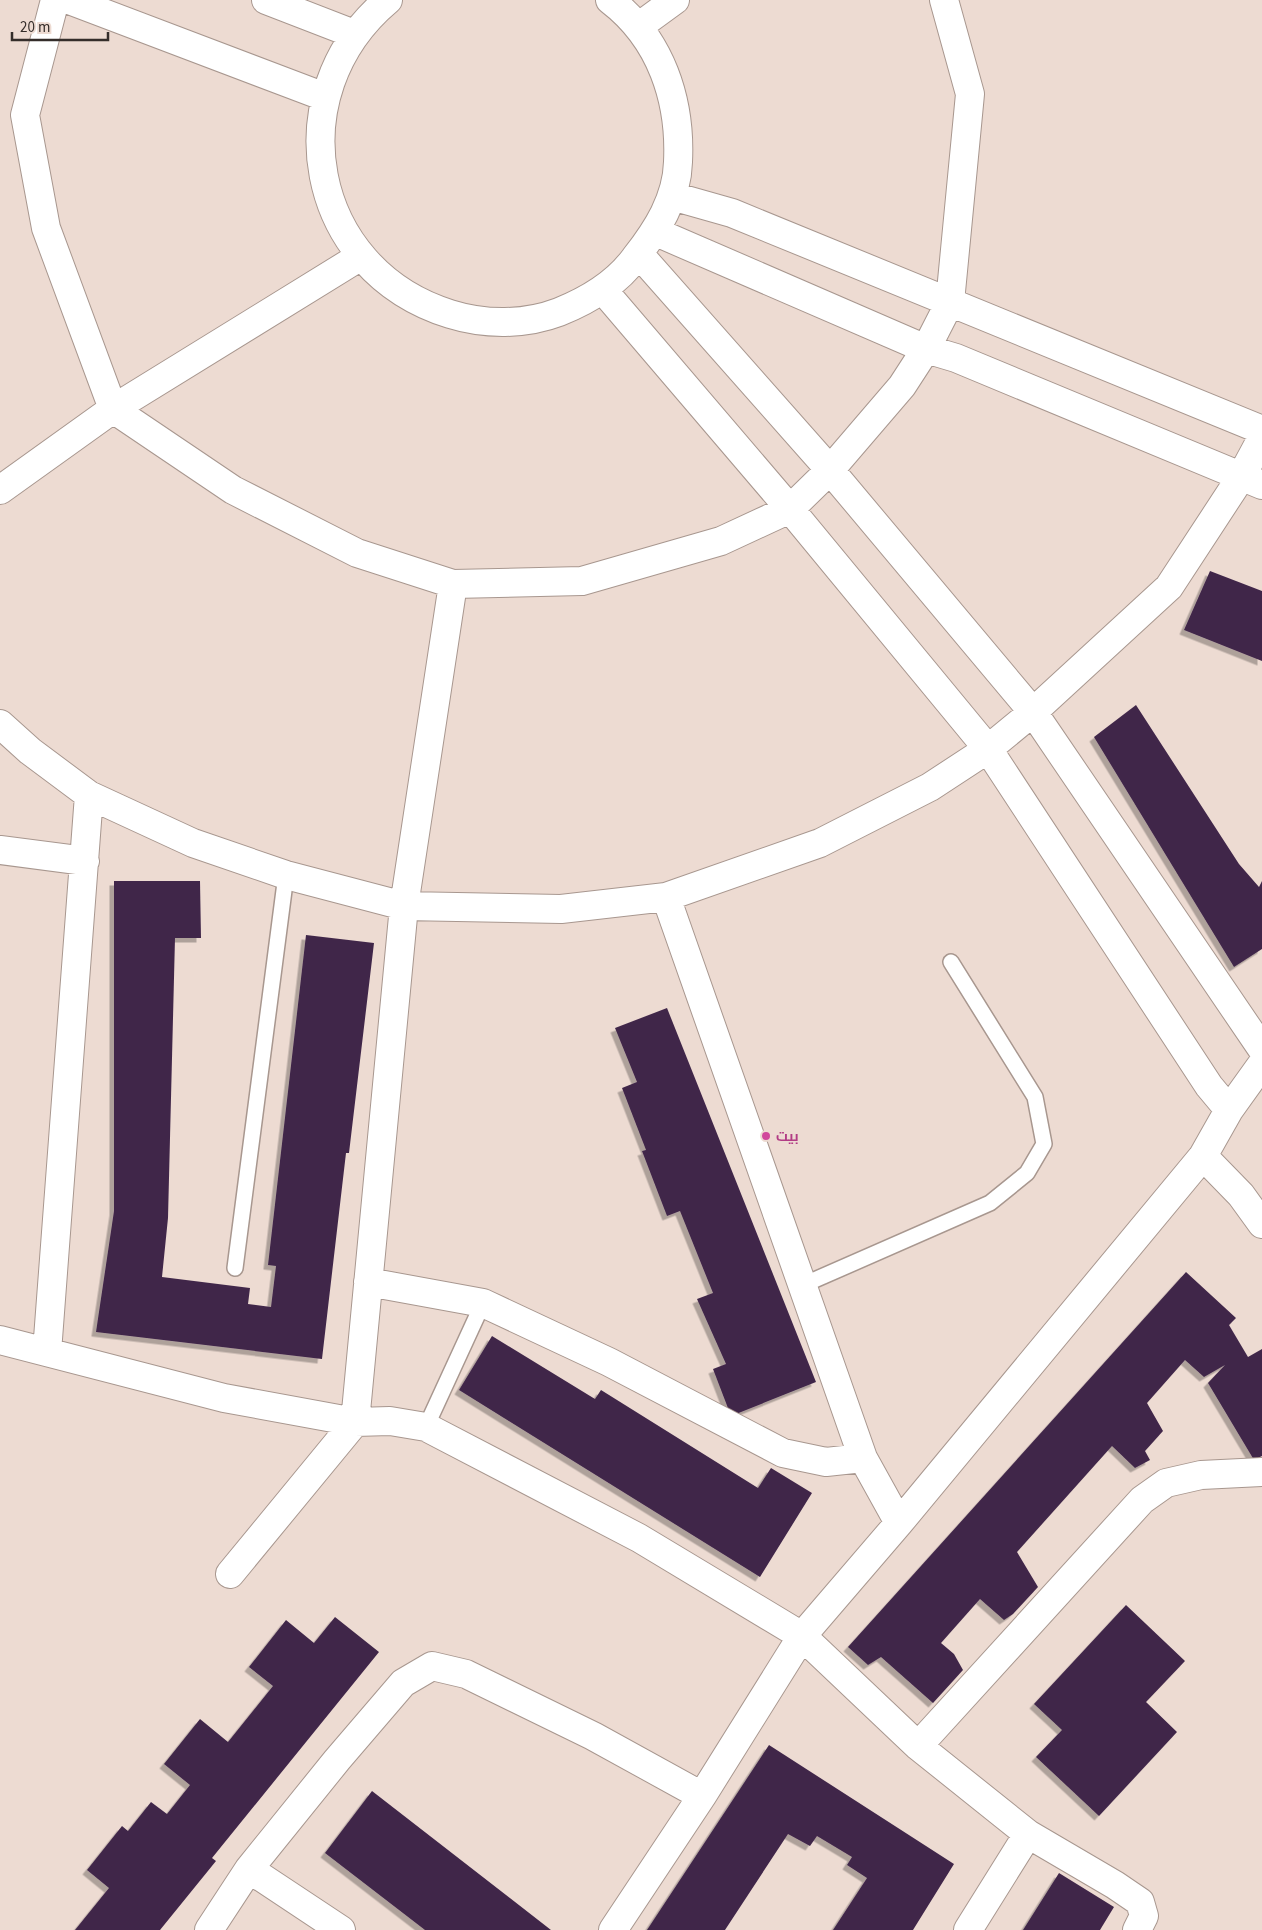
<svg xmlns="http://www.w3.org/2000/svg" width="1262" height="1930" font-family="'Source Sans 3',Cairo,sans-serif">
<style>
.building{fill:#41274a;filter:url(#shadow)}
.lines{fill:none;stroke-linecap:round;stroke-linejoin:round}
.service-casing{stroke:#a8978f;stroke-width:18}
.minor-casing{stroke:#a8978f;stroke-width:30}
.service{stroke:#fff;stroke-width:15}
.minor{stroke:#fff;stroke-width:28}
.hotel-dot{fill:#d1479c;stroke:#eddbd2;stroke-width:2}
.labels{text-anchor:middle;stroke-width:5;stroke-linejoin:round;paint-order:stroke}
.hotel-label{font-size:14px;font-weight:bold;fill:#b23c85;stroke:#eddbd2;text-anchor:start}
</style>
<defs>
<filter id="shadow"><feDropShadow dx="-4.5" dy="4.5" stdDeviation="0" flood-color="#0004"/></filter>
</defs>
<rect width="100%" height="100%" fill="#eddbd2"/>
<path class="building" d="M1210,571L1262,591V661L1184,630Z
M1136,705L1239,864L1259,887L1262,881V949L1234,967L1094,737Z
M114,881H200L201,938H175L168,1218L162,1277L250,1288L248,1304L271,1307L276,1266L268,1265L306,935L374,943L349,1153H346L322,1359L96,1332L114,1211Z
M667,1008L816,1382L731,1416L713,1369L726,1364L697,1299L713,1293L680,1211L667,1216L642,1151L646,1150L622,1088L637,1082L615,1028Z
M1186,1272L1236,1318L1229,1325L1248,1357L1262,1349V1456L1254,1460L1208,1383L1225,1365L1204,1377L1185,1360L1147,1403L1163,1431L1145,1451L1150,1460L1135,1468L1112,1446L1017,1552L1038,1587L1013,1614L1004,1620L980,1599L941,1643L954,1654L963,1670L933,1703L881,1657L868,1665L848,1647Z
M492,1336L595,1399L601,1390L758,1488L771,1468L812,1493L760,1577L459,1390Z
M1126,1605L1185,1661L1146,1702L1177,1732L1099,1816L1036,1757L1062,1730L1034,1704Z
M335,1617L379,1652L212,1858L216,1861L160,1930H75L109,1888L87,1870L122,1826L128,1831L151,1802L167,1814L190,1785L164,1764L200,1719L228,1742L273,1686L249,1667L286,1620L314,1643Z
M769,1745L954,1864L913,1930H833L867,1878L847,1865L852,1857L817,1836L810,1846L788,1834L725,1930H647Z
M372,1791L551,1930H425L325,1853Z
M1059,1873L1114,1907L1100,1930H1023Z"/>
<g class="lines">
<defs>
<path id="service" d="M235,1268L286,875
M803,1285L990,1203L1027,1173L1044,1144L1035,1097L951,962
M426,1427L483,1303"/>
<path id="minor" d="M55,0L25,115L46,228L113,409L233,490L357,553L453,584L582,581L721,541L790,509L830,470L902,386L926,349L950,302L970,94L944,0
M69,0L325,97
M266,0L354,34
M388,0C276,94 308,270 450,314C485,325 525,325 559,312C589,300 616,284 635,258C657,230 677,199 678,162C681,100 661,39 610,0
M638,27L675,0
M672,196L732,213L1262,430
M656,232L926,349L956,358L1262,485
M639,254L830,470L1033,712L1262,1049
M603,290L790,509L988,749L1209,1086L1229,1110
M0,490L113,409L361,256
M0,724L30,751L89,795L193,843L286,875L404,906L561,909L666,897L820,843L930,787L988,749L1033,712L1169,587L1241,477L1262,438
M0,850L85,861
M666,897L863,1458L899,1523
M1203,1156L1229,1110L1262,1064
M368,1282L483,1303L609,1362L783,1453L826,1462L863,1458
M0,1340L224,1398L355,1422L390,1421L426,1427L639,1538L802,1636L918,1746L1028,1834L1115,1885L1140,1902L1144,1916L1137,1930
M47,1352L89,795
M230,1574L355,1422L404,906L453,584
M918,1746L1142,1500L1166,1483L1201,1475L1262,1472
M249,1869L341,1930
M209,1930L249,1869L337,1760L403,1683L432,1666L466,1674L593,1736L702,1796
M613,1930L702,1796L802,1636L899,1523L1203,1156L1241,1195L1262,1224
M968,1930L1028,1834"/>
</defs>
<use href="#service" class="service-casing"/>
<use href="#minor" class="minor-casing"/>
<use href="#service" class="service"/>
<use href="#minor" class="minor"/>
</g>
<circle class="hotel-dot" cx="766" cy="1136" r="5"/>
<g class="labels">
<g class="hotel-label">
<text x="776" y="1141">بيت</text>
</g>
</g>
<path d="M12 32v8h96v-8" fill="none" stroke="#342d2a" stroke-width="2.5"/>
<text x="20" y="32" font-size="15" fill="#342d2a" stroke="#eddbd2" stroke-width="4" paint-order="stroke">20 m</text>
</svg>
